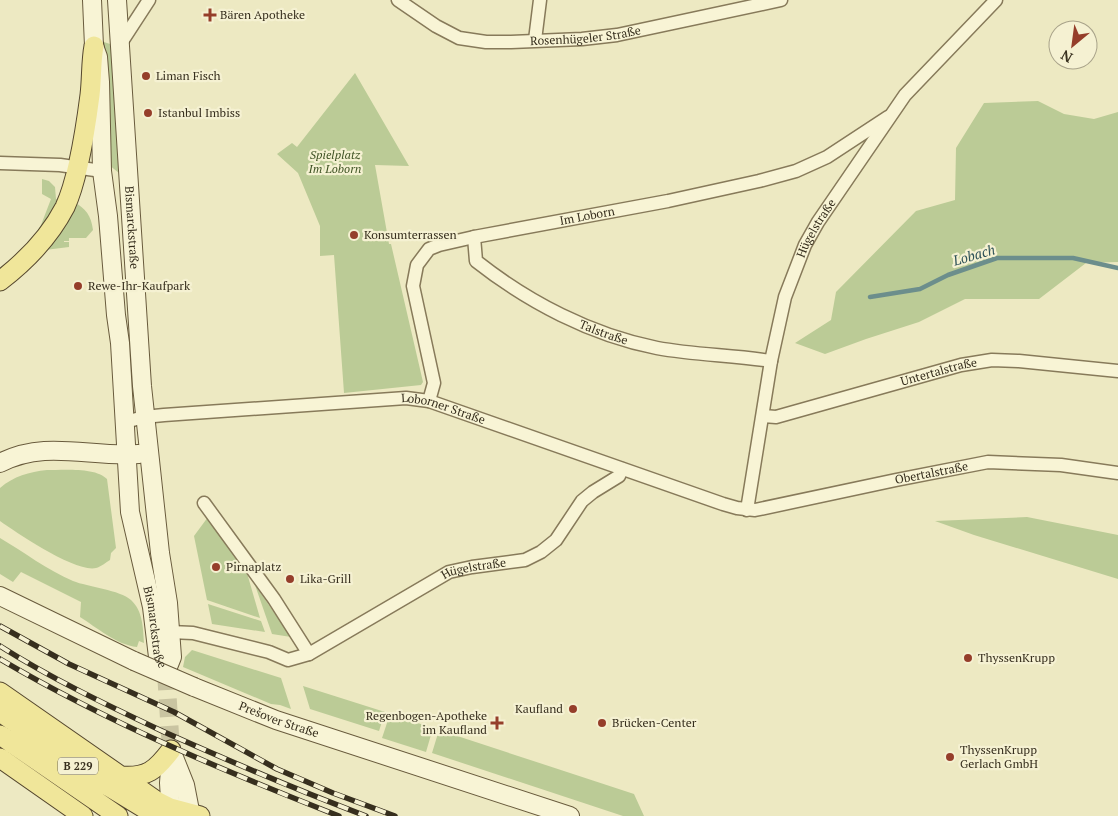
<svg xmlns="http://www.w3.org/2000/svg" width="1118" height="816" font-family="'PT Serif',serif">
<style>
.green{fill:#bbcb96}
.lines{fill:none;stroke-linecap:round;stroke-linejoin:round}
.stream{stroke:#6c8e8c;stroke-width:4.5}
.secondary-tunnel{stroke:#c9c4a1;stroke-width:18;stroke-dasharray:18 9;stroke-linecap:butt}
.street-casing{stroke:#877a5a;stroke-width:15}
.secondary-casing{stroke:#695b3d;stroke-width:20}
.primary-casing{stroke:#55472e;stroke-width:21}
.street{stroke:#f8f4d5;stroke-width:12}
.secondary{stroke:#f8f4d5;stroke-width:18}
.primary{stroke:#f0e69a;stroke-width:19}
.rail-casing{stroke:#372f1e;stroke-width:5.5}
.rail{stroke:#f5f1d2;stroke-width:4;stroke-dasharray:11;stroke-linecap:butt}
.secondary-bridge-casing{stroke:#695b3d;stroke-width:20;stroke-linecap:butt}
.secondary-bridge{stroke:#f8f4d5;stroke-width:18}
.poi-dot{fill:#953e2a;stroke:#f5f1d2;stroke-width:2}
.labels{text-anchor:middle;stroke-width:4.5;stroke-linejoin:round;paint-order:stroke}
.shield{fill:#f5f1d2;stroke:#706954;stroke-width:1}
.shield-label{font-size:11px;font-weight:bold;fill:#372f1e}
.poi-label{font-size:12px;fill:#372f1e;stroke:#f5f1d2;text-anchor:start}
.street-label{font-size:12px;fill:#372f1e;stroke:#f5f1d2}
.park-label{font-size:12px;font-style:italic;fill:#3f5324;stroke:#f5f1d2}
.water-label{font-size:14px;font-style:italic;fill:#2d5157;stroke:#f5f1d2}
</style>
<rect width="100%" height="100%" fill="#ede9c2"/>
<path class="green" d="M101,41L113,45L121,172L119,173L109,165Z
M355,73L409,166L375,165L389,244H391L423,382L421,385L344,393L334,255L320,256V226L298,173L277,154L292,143L297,147Z
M1038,101L1064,114L1094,119L1118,112V262L1086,263L1039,299H965L919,322L866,339L825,354L795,343L831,320L836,292L916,211L955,200L956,148L984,103Z
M42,179L49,181L55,187L56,199L61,201L36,238L34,236L41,225L51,199L42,194Z
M74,202C86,209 91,215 93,230L86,238H69V241H64V242H69V247L45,250Z
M47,470C62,470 96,467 107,479L116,548L111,553L110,560C106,562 101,567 96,568C76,573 17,533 0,521V488C14,476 29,472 47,470Z
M208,517L247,573L260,618L207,600L194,536Z
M1027,517L1118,535V579L974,535L935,521Z
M0,538C24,552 47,570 73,581C88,587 120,590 131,600C143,611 143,628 144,643L139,641L137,647C117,645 96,627 80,617L81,602L21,572L13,582L0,574Z
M255,585L291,637L272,634Z
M208,604L261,621L265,632L212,624Z
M192,650L281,678L291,709L280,705L271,704L183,667L185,657Z
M303,686L385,712L379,731L310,709Z
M390,714L433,728L426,752L382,738Z
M439,730L634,794L644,816H623L432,753Z"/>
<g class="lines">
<path class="stream" d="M870,297L920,289L948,275L997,258H1073L1118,268"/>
<path class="secondary-tunnel" d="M166,672L171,750"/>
<defs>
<g id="street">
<path id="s1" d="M398,0L436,26L459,38L486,42H511L582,39L617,35L781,0"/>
<path d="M535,40L540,0"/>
<path d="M121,43L149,0"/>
<path d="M0,163L60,165L102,171"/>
<path id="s2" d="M474,237L476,261C528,302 591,335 657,348C695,355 733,355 771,361"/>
<path id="s3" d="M429,401L434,383L413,286L417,265L429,249L439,245L474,237L668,201L759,181L796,171L827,157L888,117"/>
<path id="s4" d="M763,416L776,417L961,365L992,360L1019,361L1118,371"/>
<path id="s5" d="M125,422L144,417L164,415L406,398L429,401L723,504L737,508L755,510L896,480L988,462L1061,465L1118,473"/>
<path d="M204,503L274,599L309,654"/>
<path id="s6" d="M747,510L771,361L785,297L805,245L818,222L905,95L996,0"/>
<path id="s7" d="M170,632L193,633L269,652L288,660L309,654L449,572L472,567L525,560L541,552L556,540L582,501L593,492L619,476L622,469"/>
</g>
<g id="secondary">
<path id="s8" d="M92,0L94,46L98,57L100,82L102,171L108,216L116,315L120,343L130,512L152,607L158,657L166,672"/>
<path id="s9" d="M117,0L142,386L160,553L168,603L172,657L166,672"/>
<path d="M0,463C46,439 90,458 139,454"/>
<path d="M0,596L134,661"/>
<path id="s10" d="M194,687L276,720L570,816"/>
<path d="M171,750L185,785L191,816"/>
<path d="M171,816L169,783L171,756"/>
</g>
<path id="primary" d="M0,281C26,261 50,236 65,207C78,179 86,126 90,95C92,78 91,62 94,46
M0,692L158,802L170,808L200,816
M0,712L106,785L157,816
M0,735L118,816
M0,758L83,816
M121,776C147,778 156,770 171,750"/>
</defs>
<use href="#street" class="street-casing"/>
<use href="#secondary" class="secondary-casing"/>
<use href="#primary" class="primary-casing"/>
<use href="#street" class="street"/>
<use href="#secondary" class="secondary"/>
<use href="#primary" class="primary"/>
<defs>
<path id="rail" d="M0,626L69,664L174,712L277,769L333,793L395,816
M0,646C52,679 107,705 162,731C229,761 297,790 366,816
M0,659C107,722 224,771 339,816"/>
</defs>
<use href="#rail" class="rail-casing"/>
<use href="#rail" class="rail"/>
<defs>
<path id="secondary-bridge" d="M134,661L194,687"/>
</defs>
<use href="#secondary-bridge" class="secondary-bridge-casing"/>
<use href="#secondary-bridge" class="secondary-bridge"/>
</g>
<g class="poi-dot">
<path d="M207.5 7.5h5v5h5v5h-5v5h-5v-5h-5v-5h5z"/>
<circle cx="146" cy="76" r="5"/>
<circle cx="148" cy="113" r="5"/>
<circle cx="354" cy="235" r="5"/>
<circle cx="78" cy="286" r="5"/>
<circle cx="216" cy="567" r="5"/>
<circle cx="290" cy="579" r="5"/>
<circle cx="968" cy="658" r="5"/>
<circle cx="573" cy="709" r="5"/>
<path d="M494.5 715.5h5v5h5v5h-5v5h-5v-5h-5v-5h5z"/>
<circle cx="602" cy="723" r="5"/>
<circle cx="950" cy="757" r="5"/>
</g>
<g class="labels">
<rect class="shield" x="58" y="757.5" width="40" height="17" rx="4"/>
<g class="shield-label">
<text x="78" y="770">B 229</text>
</g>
<g class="poi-label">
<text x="220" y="19">Bären Apotheke</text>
<text x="156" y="80">Liman Fisch</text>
<text x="158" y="117">Istanbul Imbiss</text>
<text x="364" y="239">Konsumterrassen</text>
<text x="88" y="290">Rewe-Ihr-Kaufpark</text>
<text x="226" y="571">Pirnaplatz</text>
<text x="300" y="583">Lika-Grill</text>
<text x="978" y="662">ThyssenKrupp</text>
<text x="563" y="713" text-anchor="end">Kaufland</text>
<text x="487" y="720" text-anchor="end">Regenbogen-Apotheke<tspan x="487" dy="14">im Kaufland</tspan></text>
<text x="612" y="727">Brücken-Center</text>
<text x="960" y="754">ThyssenKrupp<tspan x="960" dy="14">Gerlach GmbH</tspan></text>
</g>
<g class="street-label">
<text dy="4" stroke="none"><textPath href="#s1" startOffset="199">Rosenhügeler Straße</textPath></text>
<text dy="4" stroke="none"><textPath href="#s3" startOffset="321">Im Loborn</textPath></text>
<text dy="4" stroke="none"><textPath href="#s9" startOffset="228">Bismarckstraße</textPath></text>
<text dy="4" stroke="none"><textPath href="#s6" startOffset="292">Hügelstraße</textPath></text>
<text dy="4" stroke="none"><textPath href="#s2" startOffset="171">Talstraße</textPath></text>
<text dy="4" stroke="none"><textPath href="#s4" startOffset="182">Untertalstraße</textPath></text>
<text dy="4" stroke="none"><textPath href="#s5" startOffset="321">Loborner Straße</textPath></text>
<text dy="4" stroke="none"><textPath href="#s5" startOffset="830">Obertalstraße</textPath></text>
<text dy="4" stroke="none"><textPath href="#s7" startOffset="331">Hügelstraße</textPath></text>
<text dy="4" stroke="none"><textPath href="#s8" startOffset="632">Bismarckstraße</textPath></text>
<text dy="4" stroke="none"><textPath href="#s10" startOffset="91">Prešover Straße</textPath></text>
</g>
<g class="park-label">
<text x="335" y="159">Spielplatz<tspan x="335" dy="14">Im Loborn</tspan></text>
</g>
<g class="water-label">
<text transform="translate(974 255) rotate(-16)" y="5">Lobach</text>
</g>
</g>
<g transform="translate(1073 45) rotate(209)"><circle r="24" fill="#f5f1d2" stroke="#a9a38a"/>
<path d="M0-4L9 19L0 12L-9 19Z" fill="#953e2a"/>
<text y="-8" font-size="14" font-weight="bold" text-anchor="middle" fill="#372f1e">N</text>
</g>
</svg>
